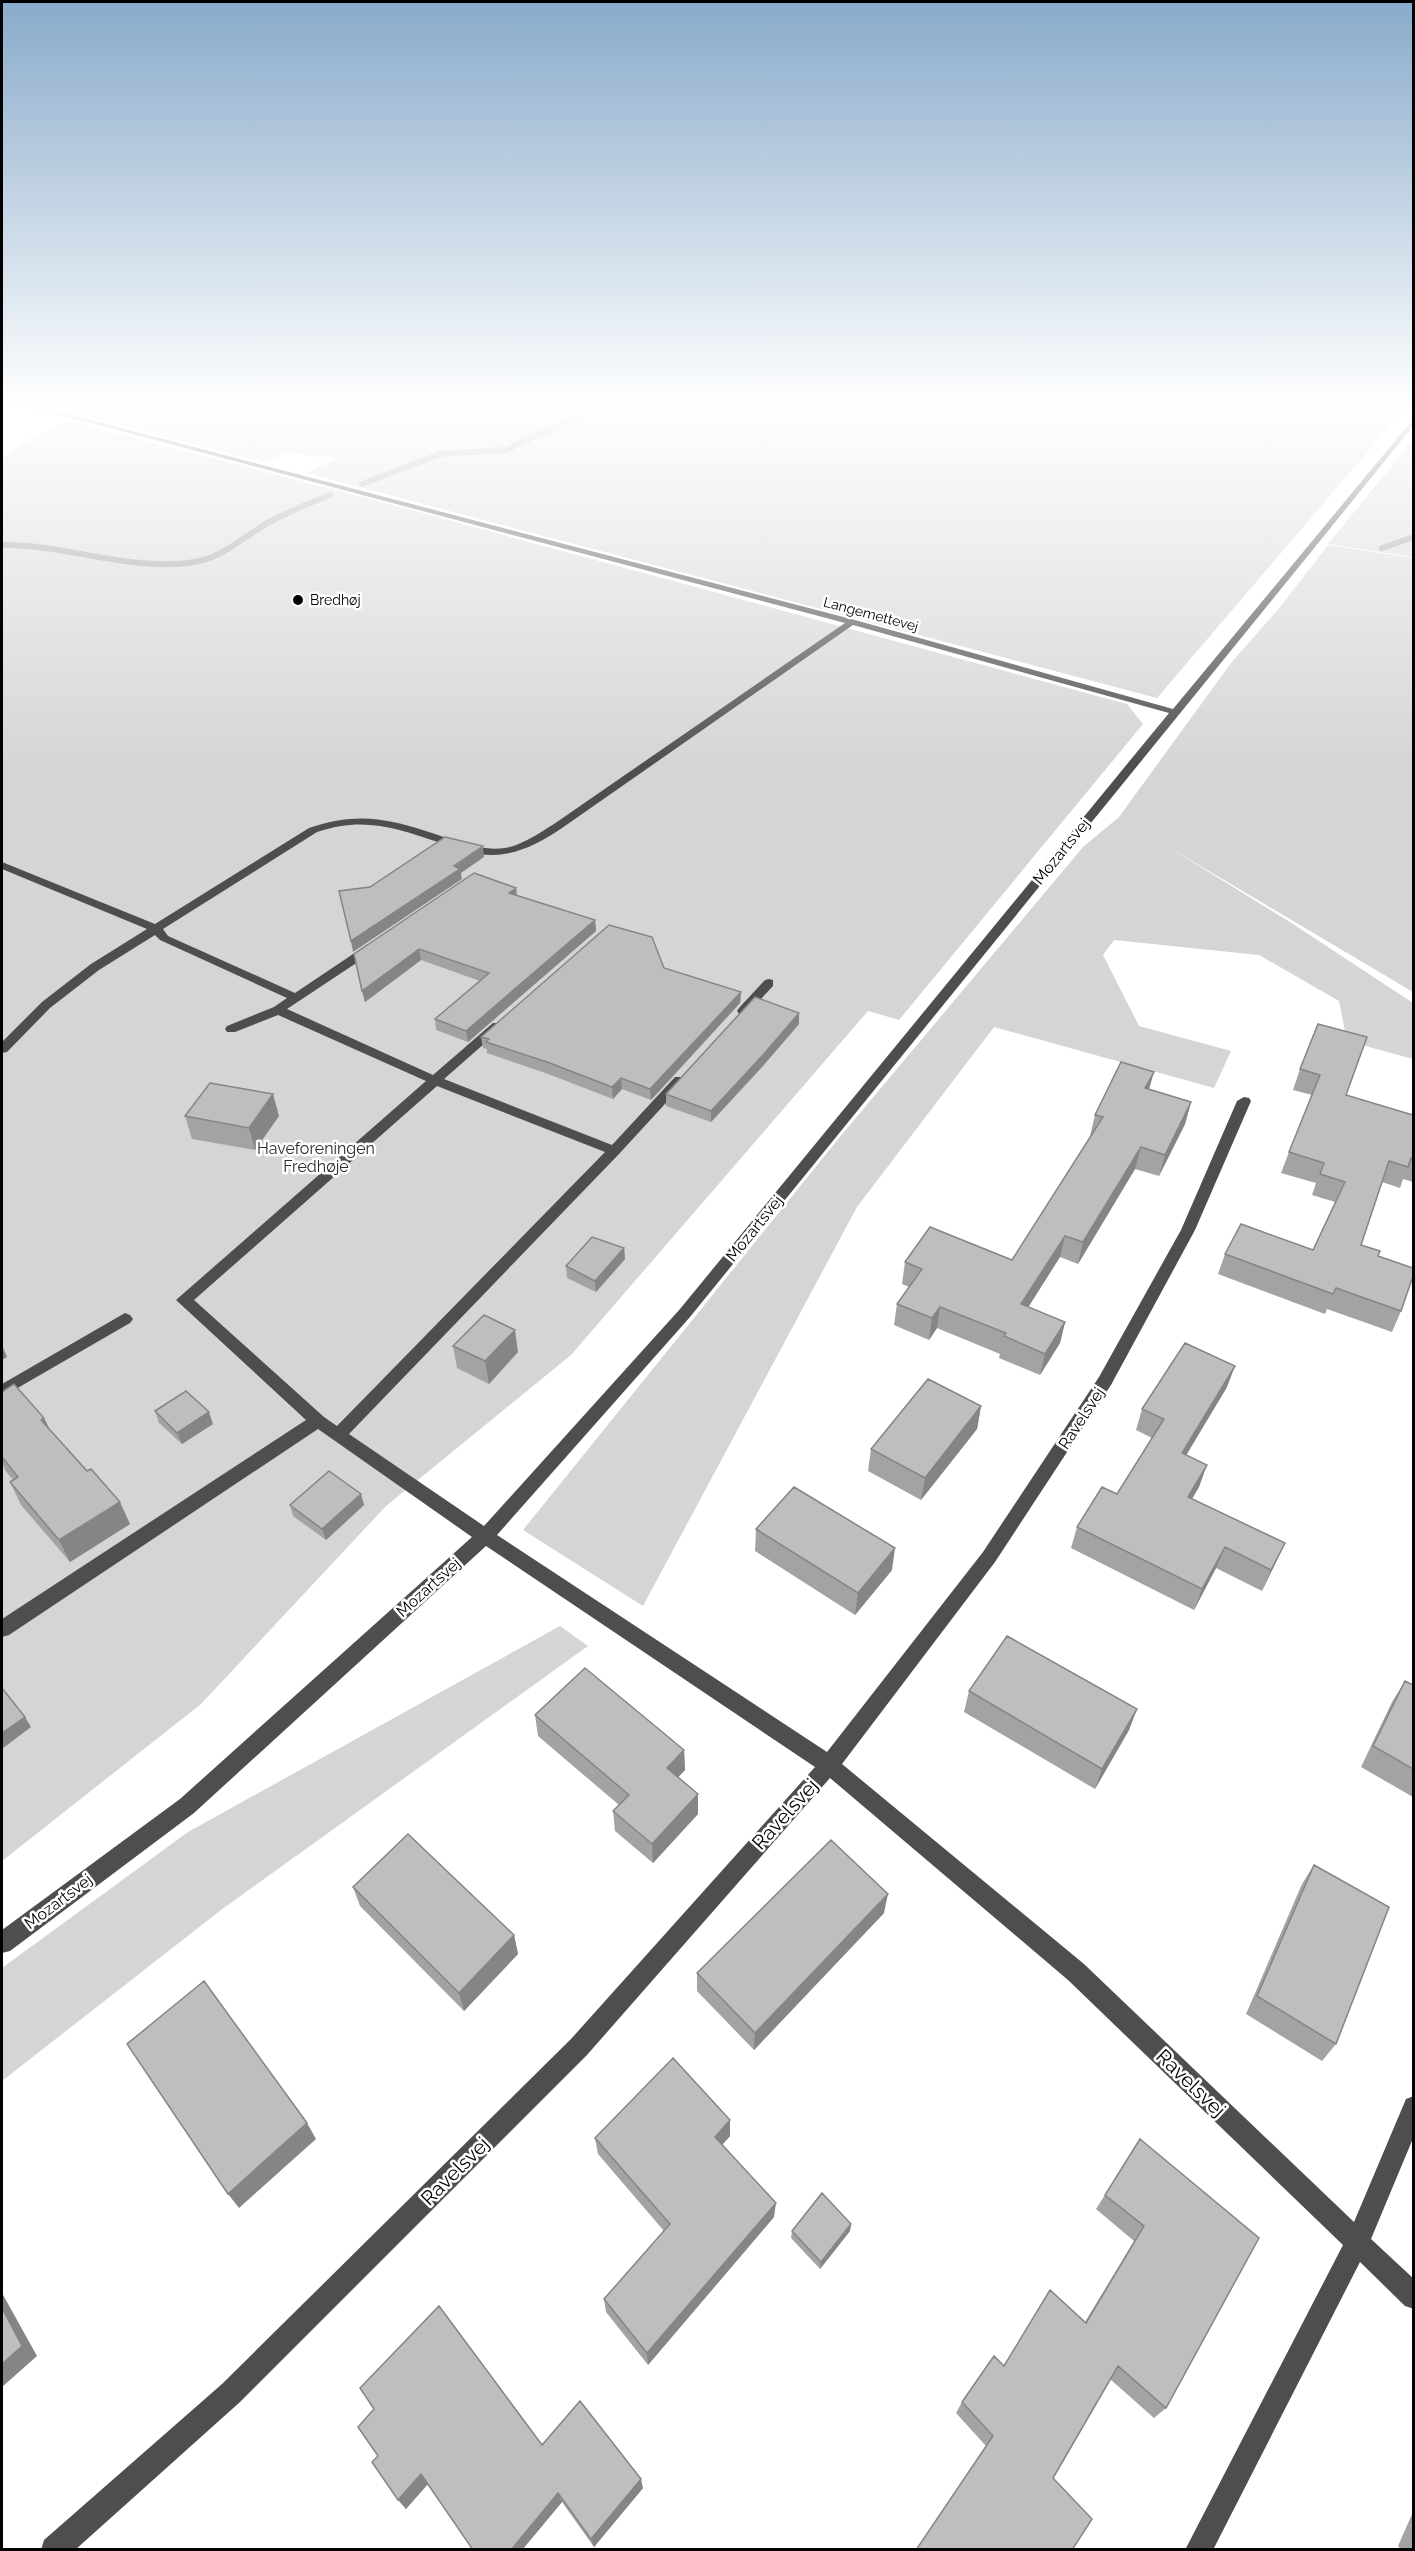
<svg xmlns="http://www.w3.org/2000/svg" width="1415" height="2551" font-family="Raleway,sans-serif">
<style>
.green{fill:#d5d5d5}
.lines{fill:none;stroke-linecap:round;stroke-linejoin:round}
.stream{stroke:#9c9c9c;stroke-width:6}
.minor{fill:#4e4e4e;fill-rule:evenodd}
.wall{fill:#a3a3a3}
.shaded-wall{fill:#858585}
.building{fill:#bebebe;stroke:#858585;stroke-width:1.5}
.poi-dot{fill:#000;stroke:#fff;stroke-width:2}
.labels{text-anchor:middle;stroke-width:5;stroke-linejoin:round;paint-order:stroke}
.far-poi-label{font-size:14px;fill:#000;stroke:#fff;text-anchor:start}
.far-street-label{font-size:14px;fill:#000;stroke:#fff}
.street-label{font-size:16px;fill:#000;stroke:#fff}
.park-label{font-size:16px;fill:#2c2c2c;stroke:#fff}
.near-street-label{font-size:20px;fill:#000;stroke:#fff}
</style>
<rect width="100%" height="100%" fill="#fff"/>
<path class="green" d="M53,408H1405L1157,698L306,473L335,459L334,457L311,456L291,451L264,462Z
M69,421L382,502L1127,704L1143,724L899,1020L868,1011L571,1355L386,1506L201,1704L2,1861V459L30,439Z
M1413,440V557L1328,544Z
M1328,545L1413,558V992L1165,845L1290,922L1413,1003V1059L1347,1041L1339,1001L1259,955L1114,940L1103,955L1139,1026L1231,1051L1214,1088L994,1027L857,1207L643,1606L523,1530L839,1138L1083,847L1119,817L1231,663L1280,607Z
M560,1626L588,1646L221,1910L2,2081V1968L188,1832Z"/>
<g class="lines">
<path class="stream" d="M362,484L440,454L506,450L596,408
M2,545C66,544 137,574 199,561C226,555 247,534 271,521C290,511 310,503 330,495
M1382,548L1414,537"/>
<path class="minor" d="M34,408H45L855,620L1173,709L1414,418V425L690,1317L497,1535L827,1752L983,1552L1099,1377L1181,1230L1237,1101L1244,1097L1249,1098L1251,1101L1195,1230L1111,1385L995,1562L842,1764L1084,1964L1354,2222L1406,2099L1414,2096V2136L1371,2239L1414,2279V2309L1405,2306L1360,2262L1213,2550H1185L1343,2245L1068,1980L830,1778L587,2055L240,2402L75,2550H41L44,2540L222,2384L571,2039L815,1767L486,1546L194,1813L10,1951L2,1953V1930L180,1799L472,1537L318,1429L9,1635L2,1637V1619L306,1420L176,1300L426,1081L278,1015L235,1032H227L225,1029L227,1026L274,1007L287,998L160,940L155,935L99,970L50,1008L7,1052L2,1053V1042L42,1002L91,964L147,929L2,869V862L155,924L309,828C359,811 390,819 438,835C460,843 482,851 505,848C523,845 539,833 554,824L845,623ZM853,625L1169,713L680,1309L484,1526L349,1434L619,1154L687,1080L685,1077H675L612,1145L444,1079L501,1029L503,1026L501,1023H493L433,1075L287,1009L376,950V944H368L295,993L168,936L163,929L317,832C364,816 396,828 441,843C461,850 482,858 504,854C525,851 544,840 562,828ZM437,1086L605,1152L337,1426L324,1417L194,1300Z
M769,979L773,980V986L747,1014H739L737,1011L739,1008L765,980Z
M125,1313L130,1315L133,1319L130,1323L2,1397V1384Z"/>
</g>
<path class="wall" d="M516,888L517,895L595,920L596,931L468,1042L436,1030L435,1019L480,981L421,960L365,1002L354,954Z
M664,968L741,992L740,1003L651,1100L622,1089L613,1099L548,1074L487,1053V1049L483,1048L481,1037Z
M799,1013V1024L762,1067L711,1122L666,1106V1094Z
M1318,1024L1346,1095L1413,1115V1182L1403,1179L1400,1188L1382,1182L1361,1245L1378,1256L1401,1311L1392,1332L1327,1309L1325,1314L1218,1274L1225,1254L1313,1250L1335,1202L1312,1195L1316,1183L1281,1173L1289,1152L1312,1095L1293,1090L1300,1069Z
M1149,1090L1191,1102L1185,1124L1159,1176L1135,1169L1078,1264L1060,1257L1028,1307L1065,1322L1060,1343L1040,1375L999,1358L1000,1354L937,1328L929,1340L894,1325L897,1304L909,1287L902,1284L905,1262L1012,1260L1091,1136H1090L1095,1115Z
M185,1116H279L255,1150L192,1139Z
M624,1248L625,1259L596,1292L567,1278L566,1266Z
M453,1346L518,1352L489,1384L457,1368Z
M1227,1387L1186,1455L1199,1487L1192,1499L1285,1543L1262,1591L1216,1568L1194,1610L1071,1548L1077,1527L1117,1494L1152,1438L1136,1430L1142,1409Z
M2,1392L44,1418L49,1429L130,1524L70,1562L21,1505L10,1482L13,1480L5,1470L2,1463Z
M981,1406L977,1429L921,1500L868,1471L871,1449Z
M155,1411L213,1424L182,1444L159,1423Z
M361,1494L364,1505L326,1540L293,1516L290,1505Z
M756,1529L892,1570L855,1615L755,1551Z
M1405,1681L1413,1685V1797L1361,1767L1392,1702Z
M969,1691L1129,1730L1095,1789L964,1712Z
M535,1715L684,1750L685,1770L678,1777L698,1814L653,1863L615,1831L613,1811L619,1805L538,1736Z
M1314,1865L1336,2044L1322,2061L1246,2014L1302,1884Z
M353,1887L514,1935L518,1954L464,2011L360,1906Z
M884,1913L754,2050L697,1991V1973Z
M730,2120V2136L722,2145L774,2217L648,2365L606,2312L604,2299L664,2231L598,2154L595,2138Z
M1140,2139L1166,2408L1154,2418L1110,2379L1053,2478L986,2446L956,2413L962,2402L1004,2366L1085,2322L1134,2241L1096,2209Z
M851,2224L850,2231L820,2269L791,2238L792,2231Z
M542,2445L643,2488L594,2547L562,2502L522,2550H473L428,2483L406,2509L372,2462Z
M1413,2512V2550H1401L1398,2546Z"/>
<path class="shaded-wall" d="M483,846L484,857L461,873L462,879L353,952L351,941Z
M516,888L517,899L509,893Z
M595,920L596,931L468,1042L466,1031Z
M419,949L421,960L365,1002L362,991Z
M741,992L740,1003L651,1100L650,1089Z
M799,1013V1024L762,1067L711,1122V1111Z
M1154,1072L1148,1093L1145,1088Z
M621,1078L622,1089L613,1099L612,1087Z
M273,1094L279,1116L255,1150L249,1128Z
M1191,1102L1185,1124L1159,1176L1165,1155Z
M1141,1147L1135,1169L1078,1264L1083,1242Z
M1065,1236L1060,1257L1017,1325L1021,1304Z
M624,1248L625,1259L596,1292L595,1281Z
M940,1307L937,1328L929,1340L932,1318Z
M1065,1322L1060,1343L1040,1375L1045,1354Z
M515,1330L518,1352L489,1384L485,1361Z
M2,1345L7,1357L2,1360Z
M1235,1366L1227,1387L1175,1474L1182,1453Z
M981,1406L977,1429L921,1500L925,1478Z
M209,1412L213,1424L182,1444L177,1433Z
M44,1418L55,1440L41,1420Z
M1207,1465L1199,1487L1180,1518L1188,1497Z
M361,1494L364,1505L326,1540L322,1529Z
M120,1502L130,1524L70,1562L59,1540Z
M1285,1543L1275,1564L1262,1591L1271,1570Z
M1225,1547L1216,1568L1194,1610L1202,1589Z
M895,1548L892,1570L855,1615L858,1593Z
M1137,1709L1129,1730L1095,1789L1102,1769Z
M25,1717L31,1727L2,1749V1733Z
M684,1750L685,1770L668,1788L667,1768Z
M698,1794V1814L653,1863L652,1844Z
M888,1894L884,1913L754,2050L755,2033Z
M514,1935L518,1954L464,2011L459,1993Z
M730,2120V2136L715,2153V2137Z
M307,2123L316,2139L239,2208L228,2194Z
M776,2203L774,2217L648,2365L647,2353Z
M851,2224L850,2231L820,2269L821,2262Z
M2,2293L37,2356L2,2387Z
M421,2474L429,2483L406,2509L398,2500Z
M641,2479L643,2488L594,2547L591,2539Z
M558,2493L562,2502L522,2550H511Z"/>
<path class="building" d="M445,837L483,846L454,866L460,869L351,941L339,891L370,887Z
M474,873L516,888L509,893L595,920L466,1031L435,1019L489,973L419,949L362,991L354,954Z
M609,925L652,937L664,968L741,992L650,1089L621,1078L612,1087L547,1062L486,1042L489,1039L481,1037Z
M755,997L799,1013L763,1055L711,1111L666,1094Z
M1318,1024L1367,1037L1346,1095L1413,1115V1159L1411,1158L1408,1167L1389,1161L1361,1245L1380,1251L1378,1256L1413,1268V1276L1401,1311L1336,1288L1333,1294L1225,1254L1241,1224L1313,1250L1345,1182L1320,1174L1324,1163L1289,1152L1320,1075L1300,1069Z
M1121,1062L1154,1072L1145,1088L1191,1102L1165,1155L1141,1147L1083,1242L1065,1236L1021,1304L1065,1322L1045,1354L1004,1336L1006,1333L940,1307L932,1318L897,1304L922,1269L905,1262L930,1227L1012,1260L1103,1117L1095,1115Z
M210,1083L273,1094L249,1128L185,1116Z
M592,1237L624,1248L595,1281L566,1266Z
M484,1315L515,1330L485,1361L453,1346Z
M1185,1343L1235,1366L1182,1453L1207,1465L1188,1497L1285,1543L1271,1570L1225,1547L1202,1589L1077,1527L1102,1487L1117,1494L1164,1419L1142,1409Z
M928,1379L981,1406L925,1478L871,1449Z
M14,1384L44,1418L41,1420L87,1471L91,1469L120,1502L59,1540L10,1482L18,1477L2,1457V1392Z
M186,1391L209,1412L177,1433L155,1411Z
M329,1471L361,1494L322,1529L290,1505Z
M794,1487L895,1548L858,1593L756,1529Z
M1007,1636L1137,1709L1102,1769L969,1691Z
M585,1668L684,1750L667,1768L698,1794L652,1844L613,1811L629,1795L535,1715Z
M1405,1681L1413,1685V1769L1373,1746Z
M2,1688L25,1717L2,1733Z
M408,1834L514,1935L459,1993L353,1887Z
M831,1840L888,1894L755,2033L697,1973Z
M1314,1865L1389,1907L1336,2044L1257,1996Z
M204,1981L307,2123L228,2194L127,2044Z
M673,2058L730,2120L715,2137L776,2203L647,2353L604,2299L670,2224L595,2138Z
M1140,2139L1259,2238L1166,2408L1118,2366L1053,2478L1092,2519L1072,2550H916L993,2436L962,2402L994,2356L1004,2366L1050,2290L1086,2323L1144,2226L1105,2195Z
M822,2193L851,2224L821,2262L792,2231Z
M439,2306L542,2445L580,2401L641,2479L591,2539L558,2493L511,2550H473L421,2474L398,2500L372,2462L378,2456L358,2427L374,2409L360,2388Z
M2,2308L22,2346L2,2364Z"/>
<linearGradient id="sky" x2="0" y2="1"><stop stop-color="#89aaca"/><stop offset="0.53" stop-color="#fff"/><stop offset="1" stop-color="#fff" stop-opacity="0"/></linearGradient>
<rect width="1415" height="765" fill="url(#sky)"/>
<circle class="poi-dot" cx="298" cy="600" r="6"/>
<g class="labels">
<g class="far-poi-label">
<text x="310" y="605">Bredhøj</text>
</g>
<g class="far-street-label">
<text transform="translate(871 614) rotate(15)" y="5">Langemettevej</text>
</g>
<g class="street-label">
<text transform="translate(1061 851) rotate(-51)" y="6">Mozartsvej</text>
<text transform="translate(754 1228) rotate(-51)" y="6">Mozartsvej</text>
<text transform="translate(1081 1418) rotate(-57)" y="6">Ravelsvej</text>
<text transform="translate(428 1587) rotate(-42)" y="6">Mozartsvej</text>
<text transform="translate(58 1901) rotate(-37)" y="6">Mozartsvej</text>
</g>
<g class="park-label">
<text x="316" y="1154">Haveforeningen<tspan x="316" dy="18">Fredhøje</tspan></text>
</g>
<g class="near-street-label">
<text transform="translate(785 1814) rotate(-48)" y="7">Ravelsvej</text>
<text transform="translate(1191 2083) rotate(44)" y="7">Ravelsvej</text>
<text transform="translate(455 2171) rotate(-45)" y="7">Ravelsvej</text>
</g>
</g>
<rect width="1415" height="2551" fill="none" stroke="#000000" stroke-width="6"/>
</svg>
